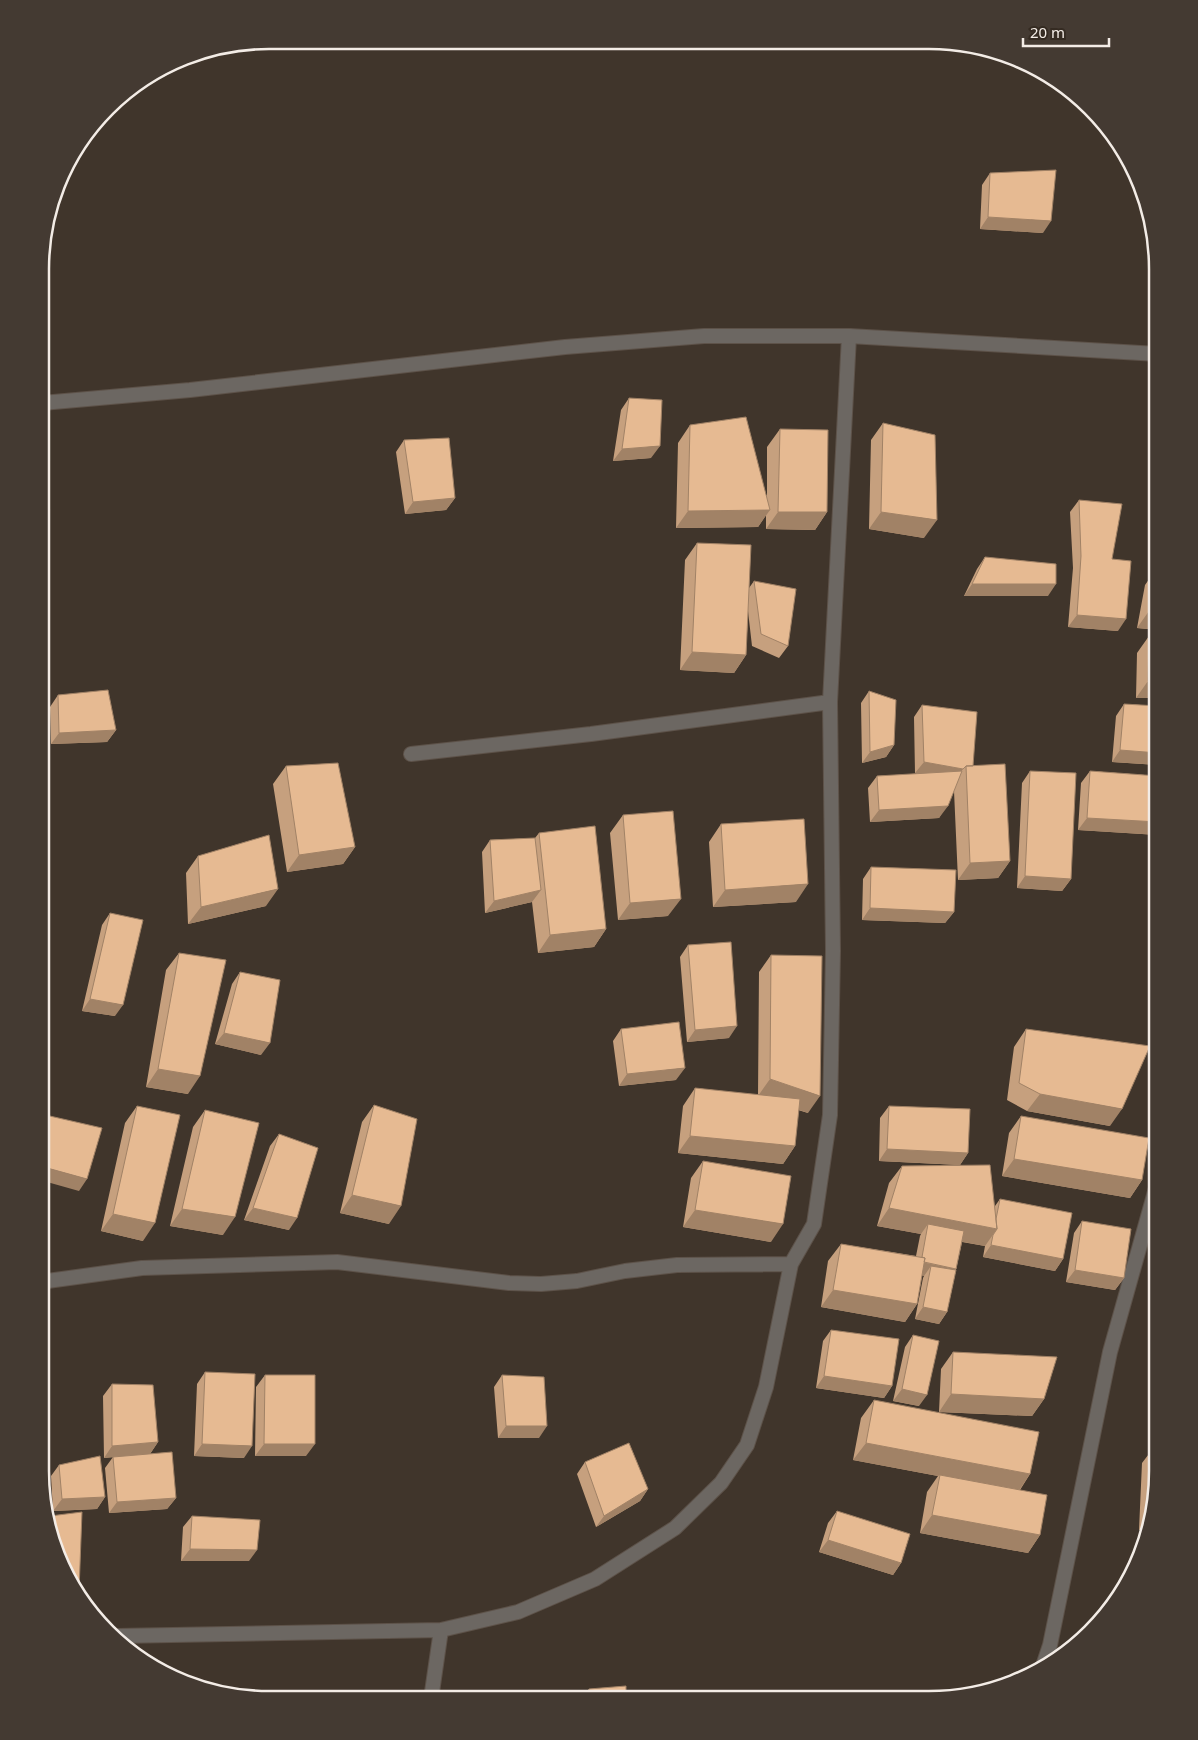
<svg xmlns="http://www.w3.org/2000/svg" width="1198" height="1740" font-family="'Noto Sans',sans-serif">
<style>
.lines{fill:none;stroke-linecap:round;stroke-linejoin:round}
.minor-casing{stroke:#5d5249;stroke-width:16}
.tertiary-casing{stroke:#5d5249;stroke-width:16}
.minor{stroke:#6c6762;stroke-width:14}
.tertiary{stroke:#6c6762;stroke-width:14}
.wall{fill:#c6a07e}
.shaded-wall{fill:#a18266}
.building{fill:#e6ba92;stroke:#a18266}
.rim{fill:none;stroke:#f3ece6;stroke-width:2.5}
</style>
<rect width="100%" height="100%" fill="#40352b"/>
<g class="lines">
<defs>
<path id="minor" d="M411,754L591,734L830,702
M40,1282L142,1268L337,1262L509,1283L541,1284L577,1281L625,1271L677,1265L791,1264
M116,1636L441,1630L518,1612L595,1579L675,1528L721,1483L747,1445L766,1387L791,1264L814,1224L830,1115L833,951L830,702L849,336
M1042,1669L1050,1645L1110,1352L1158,1181
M431,1699L441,1630"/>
<path id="tertiary" d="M42,403L190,390L565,347L704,336H849L1158,354"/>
</defs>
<use href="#minor" class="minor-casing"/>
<use href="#tertiary" class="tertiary-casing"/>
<use href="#minor" class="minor"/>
<use href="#tertiary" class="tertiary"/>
</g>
<path class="wall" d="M990,173L1043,233L980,229L982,185Z
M629,398L651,458L613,461L621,410Z
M883,423L924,538L869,529L871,440Z
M690,425L767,496V447L780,429L827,512L815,530L766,529V515L758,527L676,528L678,443Z
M404,440L455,498L446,510L405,514L396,452Z
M1079,500L1112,559L1118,631L1068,627L1073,568L1070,512Z
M697,543L749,588L754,581L788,646L779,658L752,646L748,611L746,655L734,673L680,670L685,560Z
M1158,555V630L1137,628L1145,585L1157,568Z
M985,557L1048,596H964L977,569Z
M1149,636L1158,698H1136L1137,653Z
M869,691L894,745L886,757L862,763L861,703Z
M58,695L116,730L107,742L51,744L50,707Z
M1124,704L1158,706V765L1112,762L1116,716Z
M922,705L973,766L1010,861L998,878L958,880L954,791L939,818L870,822L868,788L877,776L918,774L915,773L914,717Z
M286,766L355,847L343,864L287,872L273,784Z
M1030,771L1071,879L1062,891L1017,888L1022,783Z
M1090,771L1158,776V835L1078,830L1081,783Z
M623,815L668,916L618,920L610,833Z
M721,824L796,902L713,907L709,842Z
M539,833L606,929L594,947L538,953L532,902L485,913L482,852L490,840L535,838Z
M198,856L266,906L188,924L186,873Z
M871,867L954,912L945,923L862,920L863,879Z
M110,913L115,1016L82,1011L102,925Z
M688,945L729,1038L687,1042L680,957Z
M179,953L188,1094L146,1087L166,970Z
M771,955L808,1113L798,1110L795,1146L783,1164L678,1153L683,1106L695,1088L758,1095L759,972Z
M240,972L261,1055L215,1044L232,984Z
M621,1029L676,1080L619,1086L613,1041Z
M1026,1029L1110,1126L1027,1111L1007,1100L1014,1047Z
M374,1105L389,1224L340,1213L362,1122Z
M137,1106L143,1241L101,1231L125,1123Z
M889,1106L968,1153L960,1165L879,1161L880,1118Z
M205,1110L223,1235L170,1226L193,1127Z
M1021,1116L1142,1180L1130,1198L1002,1176L1009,1133Z
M279,1134L289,1230L244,1220L270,1146Z
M703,1161L771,1242L683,1227L691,1178Z
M902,1166L995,1206L1000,1199L1063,1259L1055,1271L983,1257L985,1246L962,1242L947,1312L939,1324L915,1319L923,1278L924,1276L922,1275L917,1304L905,1322L821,1307L828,1261L841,1244L916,1256L920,1236L921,1234L877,1226L889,1183Z
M1082,1221L1124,1278L1115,1290L1066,1282L1074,1233Z
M831,1330L892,1386L884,1398L816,1388L823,1341Z
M913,1335L919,1406L893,1401L905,1347Z
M953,1352L1044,1399L1032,1416L939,1412L941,1369Z
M205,1372L244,1458L194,1456L197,1384Z
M265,1375L306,1456H255L256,1387Z
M502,1375L539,1438H498L494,1387Z
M112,1384L158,1442L150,1454L176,1498L167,1509L109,1513L105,1468L113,1457L104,1458L103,1396Z
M874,1400L1030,1474L1020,1490L1040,1535L1028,1553L920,1533L927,1492L938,1476L853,1460L861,1418Z
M1155,1446L1157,1486L1149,1530H1139L1142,1463Z
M585,1462L648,1489L640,1501L596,1527L577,1474Z
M59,1465L105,1497L97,1509L53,1511L51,1476Z
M837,1511L901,1563L893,1575L819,1552L828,1523Z
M192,1516L249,1561H181L183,1527Z
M1143,1547H1145L1131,1574V1564Z
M589,1689L626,1699H582Z"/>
<path class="shaded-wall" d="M988,217L1051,221L1043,233L980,229Z
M660,446L651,458L613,461L622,449Z
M455,498L446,510L405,514L413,502Z
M770,510L758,527L676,528L688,511Z
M778,512H827L815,530L766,529Z
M881,512L937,520L924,538L869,529Z
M972,584H1056L1048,596H964Z
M1149,611H1158V630L1137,628Z
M1077,615L1126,619L1118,631L1068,627Z
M692,652L746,655L734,673L680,670Z
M1148,681H1158V698H1136Z
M116,730L107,742L51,744L59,733Z
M894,745L886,757L862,763L870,752Z
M1120,750L1158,753V765L1112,762Z
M924,762L963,769L955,781L915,773Z
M948,806L939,818L870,822L879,810Z
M1087,818L1158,822V835L1078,830Z
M355,847L343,864L287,872L299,855Z
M1010,861L998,878L958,880L970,863Z
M1025,876L1071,879L1062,891L1017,888Z
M808,884L796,902L713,907L725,890Z
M278,889L266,906L188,924L201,907Z
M541,890L532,902L485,913L494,901Z
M681,899L668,916L618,920L630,903Z
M870,908L954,912L945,923L862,920Z
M606,929L594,947L538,953L550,935Z
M90,999L123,1005L115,1016L82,1011Z
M737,1026L729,1038L687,1042L695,1030Z
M224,1033L270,1043L261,1055L215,1044Z
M685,1068L676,1080L619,1086L627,1074Z
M158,1069L200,1076L188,1094L146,1087Z
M770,1079L820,1096L808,1113L758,1096Z
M1040,1094L1122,1109L1110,1126L1027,1111Z
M690,1136L795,1146L783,1164L678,1153Z
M887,1149L968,1153L960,1165L879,1161Z
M1014,1159L1142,1180L1130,1198L1002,1176Z
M40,1166L87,1179L79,1191L40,1180Z
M352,1195L401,1206L389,1224L340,1213Z
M253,1208L297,1218L289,1230L244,1220Z
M889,1208L997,1229L985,1246L926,1235L928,1224L921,1234L877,1226Z
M182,1209L235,1217L223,1235L170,1226Z
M695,1210L783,1224L771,1242L683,1227Z
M113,1214L155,1223L143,1241L101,1231Z
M991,1245L1063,1259L1055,1271L983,1257Z
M921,1262L956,1269L948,1280L931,1266L924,1276L913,1274Z
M1075,1270L1124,1278L1115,1290L1066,1282Z
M833,1290L917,1304L905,1322L821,1307Z
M923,1307L947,1312L939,1324L915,1319Z
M824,1376L892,1386L884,1398L816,1388Z
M902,1389L927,1395L919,1406L893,1401Z
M951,1394L1044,1399L1032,1416L939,1412Z
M506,1426H547L539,1438H498Z
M158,1442L150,1454L104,1458L112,1446Z
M866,1443L1030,1474L1018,1492L940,1475L938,1476L853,1460Z
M202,1444L252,1446L244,1458L194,1456Z
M264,1444H315L306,1456H255Z
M648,1489L640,1501L596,1527L604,1516Z
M105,1497L97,1509L53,1511L62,1499Z
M176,1498L167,1509L109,1513L117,1502Z
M1151,1512H1152L1149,1530H1139Z
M932,1515L1040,1535L1028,1553L920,1533Z
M828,1540L901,1563L893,1575L819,1552Z
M190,1549L257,1550L249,1561H181Z"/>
<path class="building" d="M1056,170L1051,221L988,217L990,173Z
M42,308L45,320H42Z
M629,398L662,400L660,446L622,449Z
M746,417L770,510L688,511L690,425Z
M883,423L935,435L937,520L881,512Z
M780,429L828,430L827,512H778Z
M449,438L455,498L413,502L404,440Z
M1079,500L1122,504L1112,559L1131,561L1126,619L1077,615L1081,556Z
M697,543L751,545L746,655L692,652Z
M985,557L1056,564V584H972Z
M1157,568H1158V611H1149Z
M754,581L796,589L788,646L761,634Z
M1149,636H1158V681H1148Z
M108,690L116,730L59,733L58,695Z
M869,691L896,700L894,745L870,752Z
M1124,704L1158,706V753L1120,750Z
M922,705L977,712L973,766H966L963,769L924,762Z
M338,763L355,847L299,855L286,766Z
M1005,764L1010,861L970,863L966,766Z
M962,771L948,806L879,810L877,776Z
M1030,771L1076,773L1071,879L1025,876Z
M1090,771L1158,776V822L1087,818Z
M673,811L681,899L630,903L623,815Z
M804,819L808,884L725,890L721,824Z
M595,826L606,929L550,935L539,833Z
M269,835L278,889L201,907L198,856Z
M535,838L541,890L494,901L490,840Z
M871,867L956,870L954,912L870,908Z
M110,913L143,920L123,1005L90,999Z
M731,942L737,1026L695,1030L688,945Z
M179,953L226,960L200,1076L158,1069Z
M771,955L822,956L820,1096L770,1079Z
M240,972L280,980L270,1043L224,1033Z
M679,1022L685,1068L627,1074L621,1029Z
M1026,1029L1150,1046L1122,1109L1040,1094L1019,1083Z
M695,1088L800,1099L795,1146L690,1136Z
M374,1105L417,1119L401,1206L352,1195Z
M137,1106L180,1115L155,1223L113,1214Z
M889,1106L970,1109L968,1153L887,1149Z
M205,1110L259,1123L235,1217L182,1209Z
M41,1114L102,1128L87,1179L40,1166Z
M1021,1116L1149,1138L1142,1180L1014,1159Z
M279,1134L318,1148L297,1218L253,1208Z
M703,1161L791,1176L783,1224L695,1210Z
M990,1165L997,1229L889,1208L902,1166Z
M1000,1199L1072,1213L1063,1259L991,1245L993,1235L997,1229L996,1219Z
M1082,1221L1131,1229L1124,1278L1075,1270Z
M928,1224L964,1231L956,1269L924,1262L925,1258L922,1257Z
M841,1244L925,1258L917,1304L833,1290Z
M931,1266L956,1270L947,1312L923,1307Z
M831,1330L899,1339L892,1386L824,1376Z
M913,1335L939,1341L927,1395L902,1389Z
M953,1352L1057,1357L1044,1399L951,1394Z
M205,1372L255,1374L252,1446L202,1444Z
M265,1375H315V1444H264Z
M502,1375L544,1377L547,1426H506Z
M112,1384L153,1385L158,1442L112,1446Z
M874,1400L1039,1432L1030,1474L866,1443Z
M629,1443L648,1489L604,1516L585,1462Z
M1155,1446H1158L1157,1486L1152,1512H1151Z
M172,1452L176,1498L117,1502L113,1457Z
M100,1456L105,1497L62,1499L59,1465Z
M940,1475L1047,1495L1040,1535L932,1515Z
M837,1511L910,1534L901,1563L828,1540Z
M82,1512L79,1591L63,1572L50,1516Z
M192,1516L260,1520L257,1550L190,1549Z
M626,1686V1699H587L589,1689Z"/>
<path d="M0 0H1198V1740H0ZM269 49H929A220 220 0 0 1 1149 269V1471A220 220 0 0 1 929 1691H269A220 220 0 0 1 49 1471V269A220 220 0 0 1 269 49Z" fill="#443a32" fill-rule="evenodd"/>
<path class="rim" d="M269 49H929A220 220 0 0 1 1149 269V1471A220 220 0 0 1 929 1691H269A220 220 0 0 1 49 1471V269A220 220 0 0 1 269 49Z"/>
<path d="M1023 38v8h86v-8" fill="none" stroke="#f3ece6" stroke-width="2.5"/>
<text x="1030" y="38" font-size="15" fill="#f3ece6" stroke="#352b22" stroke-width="4" paint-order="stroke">20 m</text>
</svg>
